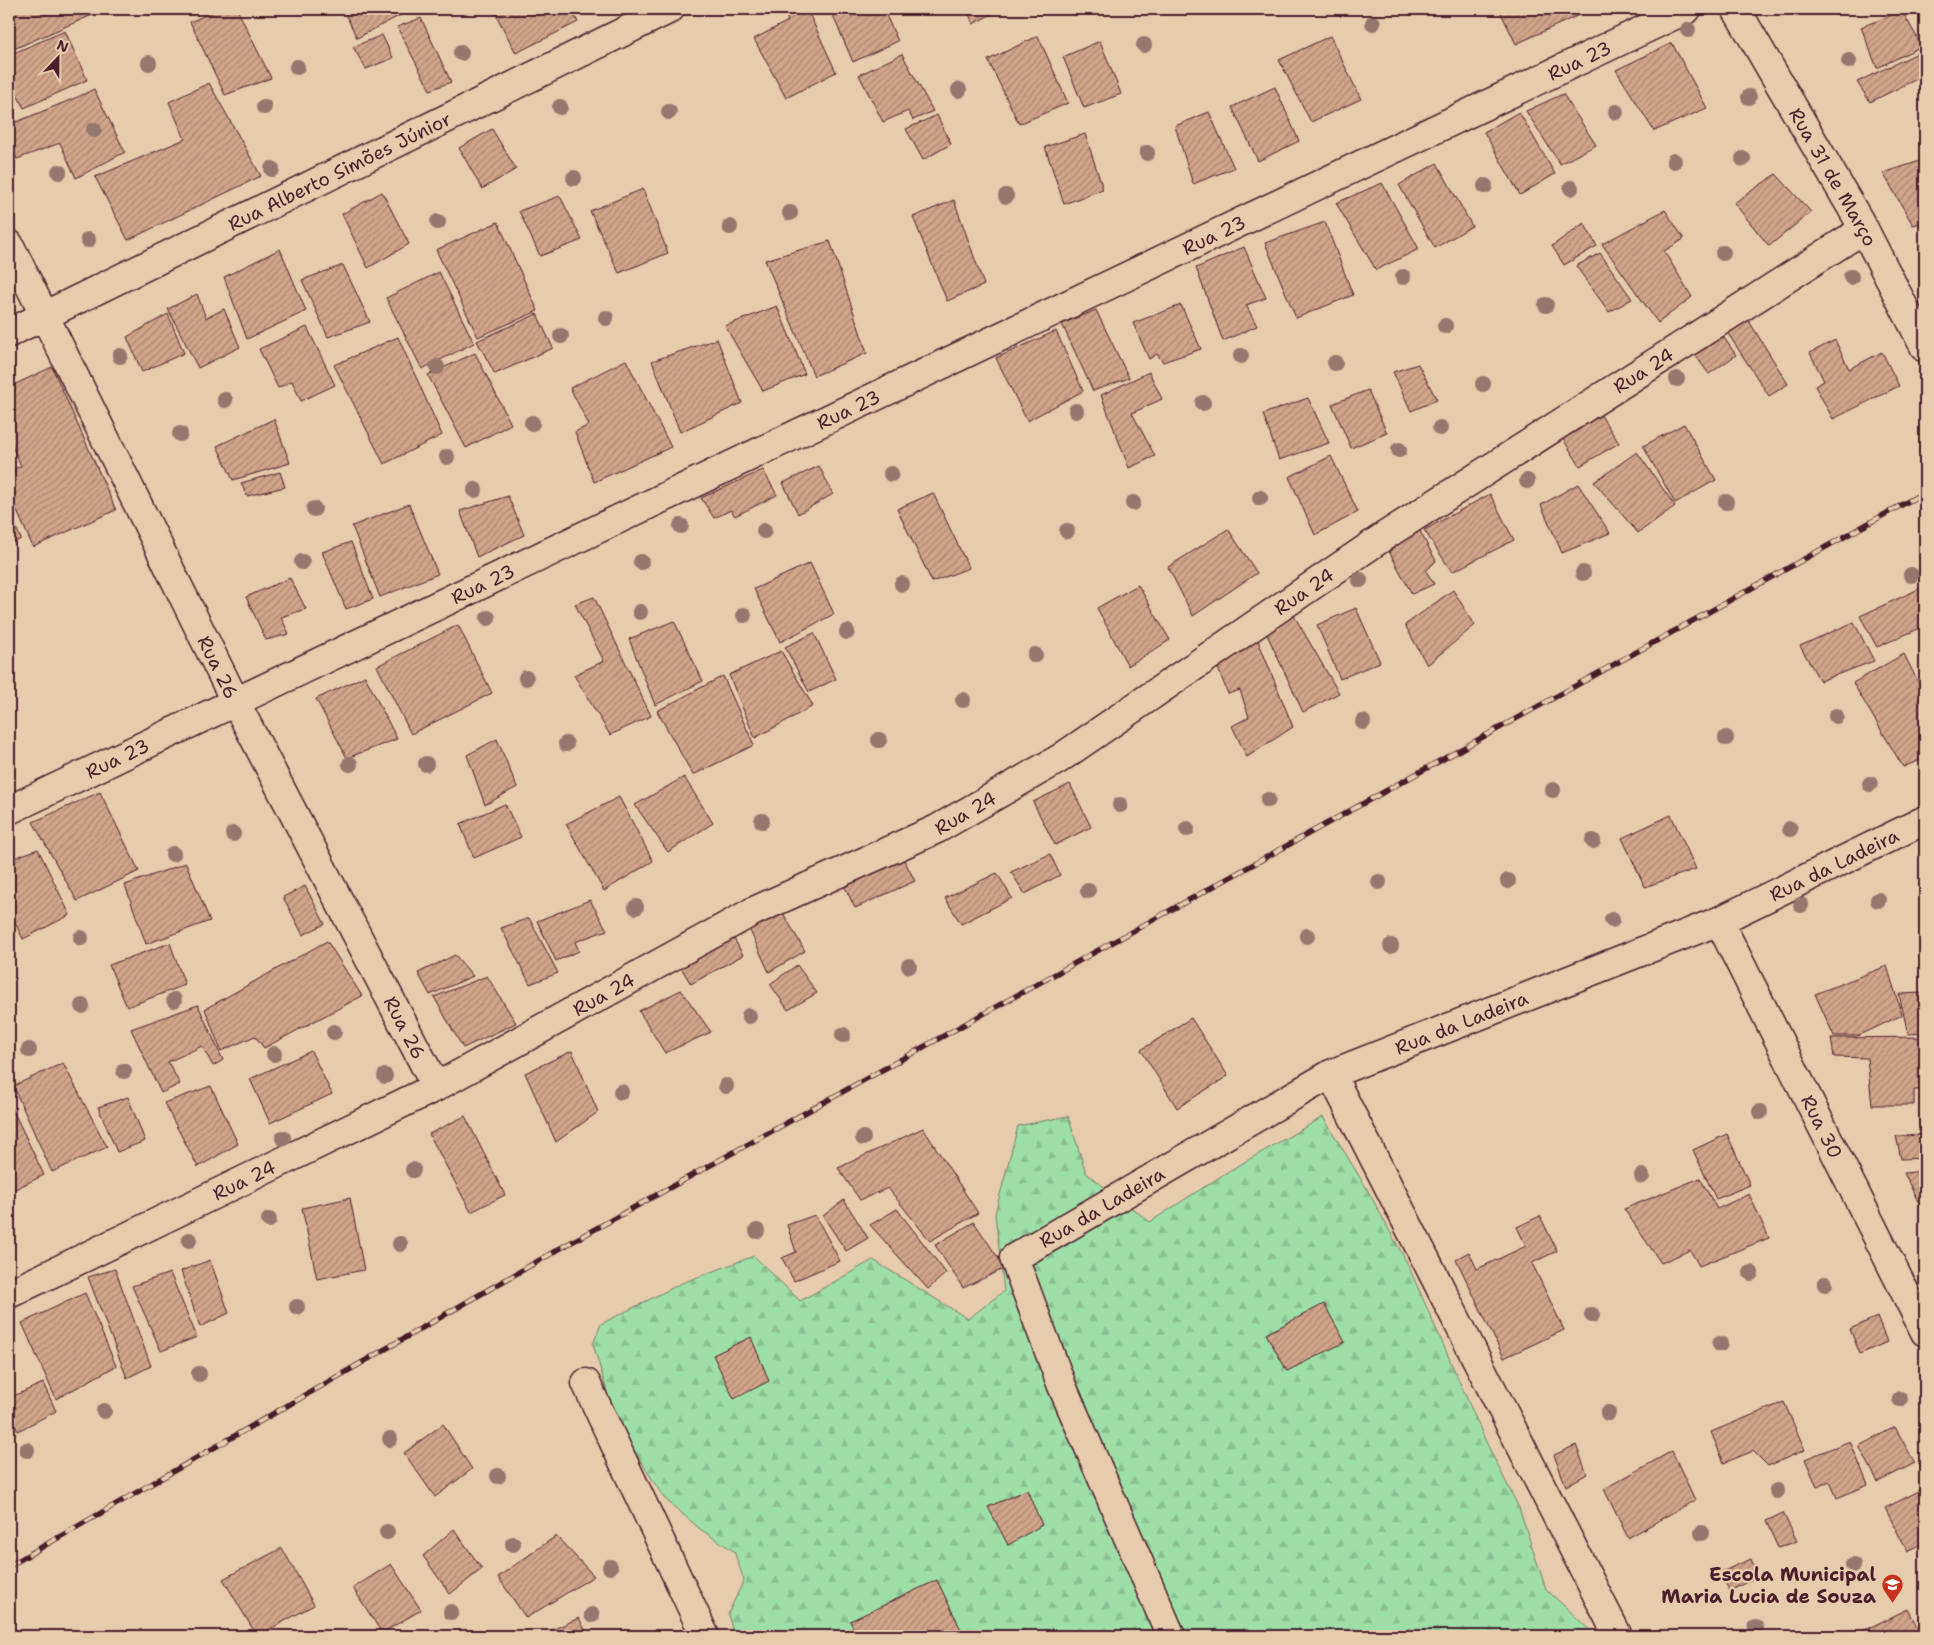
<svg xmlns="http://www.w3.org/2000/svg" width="1934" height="1645" font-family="'Shantell Sans',sans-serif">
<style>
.forest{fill:url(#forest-firs);stroke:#747f6a}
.building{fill:url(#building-hatch);stroke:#4a1f2b}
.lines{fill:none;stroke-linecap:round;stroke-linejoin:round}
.minor-casing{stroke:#4a1f2b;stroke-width:31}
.minor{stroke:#e6cbad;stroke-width:28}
.rail-casing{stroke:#4a1f2b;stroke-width:5.5}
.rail{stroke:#e6cbad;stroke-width:4;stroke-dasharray:11;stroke-linecap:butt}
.tree{fill:#95776d}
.labels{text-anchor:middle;stroke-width:4.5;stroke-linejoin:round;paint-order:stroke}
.street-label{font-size:19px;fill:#4a1f2b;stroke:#e6cbad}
.poi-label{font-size:19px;font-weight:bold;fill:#4a1f2b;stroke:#e6cbad;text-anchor:end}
</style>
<defs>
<pattern id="forest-firs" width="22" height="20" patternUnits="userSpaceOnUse" patternTransform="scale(1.25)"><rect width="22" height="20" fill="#9edfa8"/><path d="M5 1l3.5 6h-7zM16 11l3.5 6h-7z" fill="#8abf91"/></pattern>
<pattern id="building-hatch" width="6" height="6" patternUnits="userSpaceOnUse" patternTransform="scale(1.25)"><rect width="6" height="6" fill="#d2a58b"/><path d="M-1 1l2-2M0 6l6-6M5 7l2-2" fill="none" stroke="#ac8672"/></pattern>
</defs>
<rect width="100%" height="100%" fill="#e6cbad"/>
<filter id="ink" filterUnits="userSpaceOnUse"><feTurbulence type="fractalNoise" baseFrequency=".02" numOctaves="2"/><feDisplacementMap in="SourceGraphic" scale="10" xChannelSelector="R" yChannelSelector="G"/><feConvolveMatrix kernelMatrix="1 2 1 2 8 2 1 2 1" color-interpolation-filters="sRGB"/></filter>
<g filter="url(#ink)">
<path class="forest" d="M1068,1116L1086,1173L1150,1222L1229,1171L1323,1117L1367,1189L1407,1263L1487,1444L1519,1508L1546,1589L1596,1636H734L728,1614L744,1580L734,1551L700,1529L664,1498L634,1450L608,1395L593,1344L601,1324L682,1283L754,1256L800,1301L873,1260L968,1319L1004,1291L995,1214L1018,1126Z"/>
<path class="building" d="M9,9H106L9,51Z
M220,9H237L271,78L225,95L190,22Z
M343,9H412L357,38Z
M493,9H571L578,22L516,53Z
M783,9H807L836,72L786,98L754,39L788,21Z
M830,9H883L898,41L853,62Z
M967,9H1001L973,24Z
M1337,9H1358L1340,16Z
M1499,9H1545L1547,14L1558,9H1578L1581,14L1516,44Z
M1902,11L1922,46L1877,68L1861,27Z
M421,18L451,82L430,90L397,27Z
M65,31L87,80L24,108L9,79V55Z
M382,35L393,58L366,69L353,47Z
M1038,36L1068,103L1019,124L988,60Z
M1330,36L1361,99L1311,122L1279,60Z
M1100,41L1121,94L1084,108L1063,57Z
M1672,43L1707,108L1654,131L1616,70Z
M1924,50L1925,75L1870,102L1857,82Z
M902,54L933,111L913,120L908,111L883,122L859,75Z
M209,83L261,176L128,240L95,177L185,139L169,102Z
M1275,87L1299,141L1258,161L1232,107Z
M94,89L125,152L76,178L60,143L17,159L9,145V125L80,96Z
M1563,94L1596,145L1560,164L1526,111Z
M1209,112L1234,168L1193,184L1175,126Z
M1519,112L1555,174L1520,195L1484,132Z
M937,115L951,144L923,160L906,129Z
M492,129L516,169L482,189L459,148Z
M1085,134L1103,189L1064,204L1045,147Z
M1923,160L1925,164V222L1913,225L1883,173Z
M1437,163L1472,226L1435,248L1399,185Z
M1776,174L1811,212L1769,246L1734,203Z
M1382,183L1419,249L1376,270L1336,203Z
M643,189L668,253L619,273L590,211Z
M382,192L409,244L368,268L342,214Z
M560,196L582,240L540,256L519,211Z
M954,200L984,285L947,301L913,217Z
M1665,210L1684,239L1664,251L1692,297L1658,323L1602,244Z
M498,222L538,311L478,337L436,250Z
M1325,222L1353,295L1296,318L1265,243Z
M1584,223L1597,246L1564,265L1552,246Z
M830,241L867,353L814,376L765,260Z
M1244,247L1266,298L1246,305L1257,326L1223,341L1196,268Z
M280,249L306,311L247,339L224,277Z
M1600,253L1632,299L1609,312L1576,266Z
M343,265L370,322L328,337L302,280Z
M439,272L474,343L422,369L386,298Z
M197,294L206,318L224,309L240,347L198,368L168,309Z
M1181,305L1201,349L1163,362L1157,354L1149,359L1133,323Z
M777,306L805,374L763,391L725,326Z
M1096,310L1129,378L1093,391L1062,324Z
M168,314L184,353L142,372L127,337Z
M537,314L553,348L495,374L477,341Z
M1747,318L1788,384L1769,396L1725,329Z
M307,327L335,385L301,401L292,381L278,388L259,349Z
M1056,331L1083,391L1027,421L996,358Z
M1720,332L1736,355L1709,374L1692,351Z
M398,337L442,435L384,464L334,365Z
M717,339L742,403L680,432L652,361Z
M1835,340L1849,369L1882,352L1899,386L1833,419L1815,386L1824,381L1810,353Z
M475,353L511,424L466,448L428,375Z
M626,360L671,447L594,482L575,432L589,425L570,388Z
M1418,364L1437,400L1411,411L1393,372Z
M52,367L116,510L33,547L9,493V471L21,466L9,439V387Z
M1149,372L1162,399L1132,413L1155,456L1129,468L1101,395Z
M1368,390L1387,433L1351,448L1332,404Z
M1308,398L1329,443L1279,460L1263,414Z
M1598,411L1619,443L1580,466L1560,434Z
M274,419L290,463L233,480L217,446Z
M1684,424L1716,480L1675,503L1643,446Z
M1637,452L1675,506L1638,533L1594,482Z
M1331,456L1358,512L1315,535L1289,477Z
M819,466L833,494L798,514L783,483Z
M763,470L777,495L735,516L731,510L714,518L701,498Z
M280,472L285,487L247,496L241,483Z
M1578,484L1610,533L1562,553L1541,505Z
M933,493L969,568L932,582L897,509Z
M1490,494L1514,540L1452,572L1424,530Z
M508,496L524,535L477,557L460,511Z
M409,504L438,574L380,597L352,526Z
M9,512L21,539L9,545Z
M1417,526L1436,561L1426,571L1434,584L1412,594L1385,544Z
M1228,529L1257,573L1193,616L1168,567Z
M351,542L373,599L346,609L322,552Z
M810,563L834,614L780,642L754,589Z
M290,578L306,609L281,617L289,634L266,640L246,597Z
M1138,585L1170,640L1128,666L1097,608Z
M1921,588L1925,595V626L1877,647L1860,616Z
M1453,590L1475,625L1427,665L1405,625Z
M594,597L651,716L610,735L574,675L604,661L575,604Z
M1356,608L1380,662L1340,679L1317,625Z
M1292,612L1339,693L1303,712L1263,626Z
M674,621L703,681L655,705L629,639Z
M1854,622L1874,661L1820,681L1800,646Z
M458,625L492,693L411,734L377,666Z
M814,633L836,679L809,692L785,647Z
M1257,638L1293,727L1247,757L1232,726L1249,717L1240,690L1228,694L1216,663Z
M781,651L813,706L755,738L729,675Z
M1904,654L1925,696V758L1903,767L1853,683Z
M365,676L397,739L347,758L316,699Z
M723,676L754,745L693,775L657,711Z
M497,739L517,787L485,805L467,755Z
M684,777L713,823L668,852L635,805Z
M1070,784L1091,827L1055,845L1033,802Z
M100,792L139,871L77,901L33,822Z
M619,797L653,861L604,891L566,824Z
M505,804L521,837L474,858L460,824Z
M1671,815L1696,869L1645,887L1622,838Z
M38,849L70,915L23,939L9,910V860Z
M1050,854L1060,875L1025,894L1011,872Z
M902,856L915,881L855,908L842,881Z
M186,863L210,921L146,944L125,885Z
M997,873L1012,898L961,924L945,898Z
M305,886L325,924L303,935L283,897Z
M590,900L607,930L575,942L579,951L556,961L537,921Z
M783,913L805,951L769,972L747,924Z
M529,918L558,973L530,984L501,928Z
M731,933L743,955L691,984L677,961Z
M327,941L362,996L264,1048L255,1036L221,1051L205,1009Z
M170,943L185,985L127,1007L109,965Z
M455,955L473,976L430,995L418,973Z
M797,965L817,993L788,1010L770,984Z
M1887,966L1902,1015L1858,1036H1834L1815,994Z
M487,976L516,1023L463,1048L434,997Z
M681,990L711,1032L665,1053L639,1011Z
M1924,993L1925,1000V1033L1908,1034L1899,994Z
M198,1005L223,1060L213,1066L202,1046L168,1062L180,1084L161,1093L131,1029Z
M1191,1018L1228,1076L1177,1108L1141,1050Z
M1925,1037V1090H1914V1105H1872L1867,1058L1834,1057L1831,1038Z
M311,1051L332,1094L270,1123L250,1079Z
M572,1051L598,1112L556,1142L525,1073Z
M63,1063L107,1147L52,1172L13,1086Z
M211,1086L238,1144L198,1167L164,1103Z
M128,1097L145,1141L117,1152L98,1107Z
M9,1102L44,1175L9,1192Z
M465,1116L505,1195L471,1212L429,1134Z
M923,1128L978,1213L930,1241L888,1188L860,1200L838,1168Z
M1727,1134L1750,1185L1716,1199L1693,1150Z
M1925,1135V1158L1901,1159L1896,1136Z
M1925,1171V1216L1904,1173Z
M1700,1178L1717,1209L1749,1194L1769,1238L1699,1266L1690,1250L1661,1263L1624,1209Z
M350,1198L364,1270L317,1279L302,1208Z
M844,1200L868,1238L846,1251L823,1216Z
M897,1209L946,1273L928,1289L870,1225Z
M815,1215L840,1261L794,1281L782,1258L796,1252L787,1225Z
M1540,1216L1557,1251L1532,1263L1564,1330L1504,1358L1456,1259L1469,1252L1477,1269L1526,1246L1517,1227Z
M974,1222L1005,1268L963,1288L935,1245Z
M210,1260L229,1313L200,1327L181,1271Z
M115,1269L151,1366L127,1378L88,1277Z
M170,1273L197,1337L161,1351L132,1286Z
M85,1293L116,1366L56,1399L22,1323Z
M1324,1304L1345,1342L1287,1371L1266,1334Z
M1877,1317L1887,1342L1860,1354L1850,1329Z
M751,1337L769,1381L734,1399L713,1355Z
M43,1383L56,1411L18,1431L9,1415V1398Z
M1784,1402L1805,1450L1768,1466L1753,1451L1724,1463L1711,1432Z
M443,1424L472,1469L435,1497L404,1453Z
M1895,1427L1915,1463L1878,1482L1859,1446Z
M1850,1441L1868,1485L1837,1498L1830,1482L1817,1487L1805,1459Z
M1576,1445L1587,1474L1566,1486L1554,1455Z
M1672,1451L1695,1500L1628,1538L1604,1489Z
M1925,1488V1542L1907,1551L1885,1508Z
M1027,1490L1042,1525L1008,1545L988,1507Z
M1783,1513L1797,1541L1778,1548L1766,1521Z
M454,1529L482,1569L450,1594L423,1556Z
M556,1536L594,1576L526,1618L498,1577Z
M282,1548L314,1605L257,1636L223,1579Z
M1751,1559L1758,1576L1730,1591L1719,1573Z
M391,1564L421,1610L382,1633L353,1588Z
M937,1580L964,1636H857L850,1621Z
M1908,1609L1922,1636H1852Z
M579,1618L588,1636H538Z"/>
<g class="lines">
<defs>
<g id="minor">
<path id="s1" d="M1736,9L1864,229L1925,348"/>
<path id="s2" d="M9,244L235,701L436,1087"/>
<path id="s3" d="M9,333L670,9"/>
<path id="s4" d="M9,810L1687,9"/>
<path id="s5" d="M1719,921L1925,1332"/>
<path d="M1331,1074L1618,1636"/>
<path id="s6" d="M9,1294L436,1087L754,911L937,829L1059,759L1386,535L1864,229"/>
<path d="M586,1383L705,1636"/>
<path id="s7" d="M1171,1636L1062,1386L1014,1258L1331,1074L1719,921L1925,820"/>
</g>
</defs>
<use href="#minor" class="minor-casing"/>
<use href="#minor" class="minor"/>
<defs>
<path id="rail" d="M9,1566L559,1249L1925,492"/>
</defs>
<use href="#rail" class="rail-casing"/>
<use href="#rail" class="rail"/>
</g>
<g class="tree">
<circle cx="1373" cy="23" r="8"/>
<circle cx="1688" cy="30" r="8"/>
<circle cx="1144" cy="45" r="8"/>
<circle cx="461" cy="53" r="8"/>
<circle cx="1849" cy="61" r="8"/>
<circle cx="149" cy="63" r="8"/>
<circle cx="297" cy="67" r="8"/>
<circle cx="959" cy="90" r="8"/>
<circle cx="1749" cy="97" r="8"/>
<circle cx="264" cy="107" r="8"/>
<circle cx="560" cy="107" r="8"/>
<circle cx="669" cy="112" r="8"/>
<circle cx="1616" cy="112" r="8"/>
<circle cx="94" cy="130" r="8"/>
<circle cx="1147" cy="153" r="8"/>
<circle cx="1743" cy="159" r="8"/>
<circle cx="1674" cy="161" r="8"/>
<circle cx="272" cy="169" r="8"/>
<circle cx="59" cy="172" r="8"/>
<circle cx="574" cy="178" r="8"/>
<circle cx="1485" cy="186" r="8"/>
<circle cx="1571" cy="188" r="8"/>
<circle cx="1006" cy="196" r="8"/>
<circle cx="790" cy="213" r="8"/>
<circle cx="438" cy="222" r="8"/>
<circle cx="730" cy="227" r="8"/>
<circle cx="88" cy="240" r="8"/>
<circle cx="1723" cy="253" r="8"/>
<circle cx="1403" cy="277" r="8"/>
<circle cx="1851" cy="277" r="8"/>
<circle cx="1546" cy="305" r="8"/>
<circle cx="606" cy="318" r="8"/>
<circle cx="1445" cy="326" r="8"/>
<circle cx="561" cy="336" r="8"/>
<circle cx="120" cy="356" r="8"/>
<circle cx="1241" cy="356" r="8"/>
<circle cx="1335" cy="363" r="8"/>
<circle cx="437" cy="367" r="8"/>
<circle cx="1677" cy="379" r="8"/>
<circle cx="1483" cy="384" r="8"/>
<circle cx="225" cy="400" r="8"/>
<circle cx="1203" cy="403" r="8"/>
<circle cx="1076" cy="411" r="8"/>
<circle cx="532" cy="423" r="8"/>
<circle cx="1440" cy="428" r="8"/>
<circle cx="180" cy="434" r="8"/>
<circle cx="1399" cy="450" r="8"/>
<circle cx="447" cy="457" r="8"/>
<circle cx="891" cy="474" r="8"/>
<circle cx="1527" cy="481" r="8"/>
<circle cx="475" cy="490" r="8"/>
<circle cx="1260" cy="498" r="8"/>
<circle cx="1726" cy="502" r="8"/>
<circle cx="1133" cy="503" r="8"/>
<circle cx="314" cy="509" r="8"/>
<circle cx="681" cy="526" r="8"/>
<circle cx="764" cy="531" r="8"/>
<circle cx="1067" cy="531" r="8"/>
<circle cx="302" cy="562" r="8"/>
<circle cx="641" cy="562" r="8"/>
<circle cx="1583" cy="573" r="8"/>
<circle cx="1911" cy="575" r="8"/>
<circle cx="1360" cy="580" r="8"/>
<circle cx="902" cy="584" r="8"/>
<circle cx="640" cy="612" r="8"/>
<circle cx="744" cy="615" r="8"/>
<circle cx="488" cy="618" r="8"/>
<circle cx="847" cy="632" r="8"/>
<circle cx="1035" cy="655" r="8"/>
<circle cx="526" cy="678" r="8"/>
<circle cx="963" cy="700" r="8"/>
<circle cx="1836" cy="716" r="8"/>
<circle cx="1363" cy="722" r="8"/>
<circle cx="1726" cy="738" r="8"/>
<circle cx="879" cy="740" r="8"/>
<circle cx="566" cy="744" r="8"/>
<circle cx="350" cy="764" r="8"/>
<circle cx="426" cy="764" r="8"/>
<circle cx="1870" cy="784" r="8"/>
<circle cx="1553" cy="790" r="8"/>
<circle cx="1268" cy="800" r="8"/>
<circle cx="1120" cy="805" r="8"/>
<circle cx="762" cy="821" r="8"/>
<circle cx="1187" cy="829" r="8"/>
<circle cx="1790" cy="829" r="8"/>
<circle cx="233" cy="834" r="8"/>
<circle cx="1593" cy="841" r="8"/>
<circle cx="173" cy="854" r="8"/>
<circle cx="1508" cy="881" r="8"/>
<circle cx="1379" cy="882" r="8"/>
<circle cx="1088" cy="891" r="8"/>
<circle cx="1878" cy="900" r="8"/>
<circle cx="1801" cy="905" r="8"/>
<circle cx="636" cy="907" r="8"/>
<circle cx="1612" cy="920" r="8"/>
<circle cx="1307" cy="936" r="8"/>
<circle cx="81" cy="938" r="8"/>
<circle cx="1391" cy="946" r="8"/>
<circle cx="909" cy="966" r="8"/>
<circle cx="174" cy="1000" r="8"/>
<circle cx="82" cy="1006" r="8"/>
<circle cx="749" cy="1016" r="8"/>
<circle cx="334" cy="1032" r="8"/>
<circle cx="843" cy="1035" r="8"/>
<circle cx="29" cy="1050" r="8"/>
<circle cx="274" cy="1054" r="8"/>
<circle cx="124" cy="1071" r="8"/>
<circle cx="385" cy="1076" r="8"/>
<circle cx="726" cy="1086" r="8"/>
<circle cx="621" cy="1092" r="8"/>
<circle cx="1760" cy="1112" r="8"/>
<circle cx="283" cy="1138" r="8"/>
<circle cx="863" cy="1138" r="8"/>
<circle cx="413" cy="1170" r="8"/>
<circle cx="1642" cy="1176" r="8"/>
<circle cx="269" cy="1220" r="8"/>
<circle cx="757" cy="1231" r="8"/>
<circle cx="189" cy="1240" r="8"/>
<circle cx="400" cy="1244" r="8"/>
<circle cx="1751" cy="1273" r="8"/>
<circle cx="1825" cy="1284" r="8"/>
<circle cx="297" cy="1307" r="8"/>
<circle cx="1592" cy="1315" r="8"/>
<circle cx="1720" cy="1344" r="8"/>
<circle cx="199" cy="1374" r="8"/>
<circle cx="1900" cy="1399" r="8"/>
<circle cx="104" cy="1411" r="8"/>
<circle cx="1608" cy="1413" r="8"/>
<circle cx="390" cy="1439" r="8"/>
<circle cx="27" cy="1450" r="8"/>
<circle cx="498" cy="1476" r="8"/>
<circle cx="1777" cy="1491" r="8"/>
<circle cx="387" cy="1532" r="8"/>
<circle cx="1702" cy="1533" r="8"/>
<circle cx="513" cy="1544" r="8"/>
<circle cx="1853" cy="1565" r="8"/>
<circle cx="610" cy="1567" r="8"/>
<circle cx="451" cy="1612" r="8"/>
<circle cx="592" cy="1615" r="8"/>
<circle cx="1756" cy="1628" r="8"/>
</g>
</g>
<defs>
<symbol id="school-pin" viewBox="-11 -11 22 30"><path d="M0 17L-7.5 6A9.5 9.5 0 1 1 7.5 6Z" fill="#c8321e" stroke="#e6cbad"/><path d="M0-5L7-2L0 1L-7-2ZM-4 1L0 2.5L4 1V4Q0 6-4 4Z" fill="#fff"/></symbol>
</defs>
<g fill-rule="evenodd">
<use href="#school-pin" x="1880" y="1572" width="25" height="34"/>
</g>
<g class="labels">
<g class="street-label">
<text dy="7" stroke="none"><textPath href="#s4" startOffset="1740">Rua 23</textPath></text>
<text dy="7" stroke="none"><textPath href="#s3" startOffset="368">Rua Alberto Simões Júnior</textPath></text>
<text dy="7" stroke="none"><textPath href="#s1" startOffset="194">Rua 31 de Março</textPath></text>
<text dy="7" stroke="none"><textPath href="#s4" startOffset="1335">Rua 23</textPath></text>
<text dy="7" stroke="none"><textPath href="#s6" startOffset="1881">Rua 24</textPath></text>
<text dy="7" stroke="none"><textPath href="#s4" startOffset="930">Rua 23</textPath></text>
<text dy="7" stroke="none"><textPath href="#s4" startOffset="525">Rua 23</textPath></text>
<text dy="7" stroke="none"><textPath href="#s6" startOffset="1476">Rua 24</textPath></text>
<text dy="7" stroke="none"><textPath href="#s2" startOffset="472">Rua 26</textPath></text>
<text dy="7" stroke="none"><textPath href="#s4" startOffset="120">Rua 23</textPath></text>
<text dy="7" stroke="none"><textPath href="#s6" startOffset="1071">Rua 24</textPath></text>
<text dy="7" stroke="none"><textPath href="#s7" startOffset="1321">Rua da Ladeira</textPath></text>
<text dy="7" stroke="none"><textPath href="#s6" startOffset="666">Rua 24</textPath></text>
<text dy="7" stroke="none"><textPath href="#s7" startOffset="916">Rua da Ladeira</textPath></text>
<text dy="7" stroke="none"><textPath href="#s2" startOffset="878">Rua 26</textPath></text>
<text dy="7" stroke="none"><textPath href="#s5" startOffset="230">Rua 30</textPath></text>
<text dy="7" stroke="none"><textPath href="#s6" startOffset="261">Rua 24</textPath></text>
<text dy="7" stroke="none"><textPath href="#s7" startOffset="511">Rua da Ladeira</textPath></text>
</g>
<g class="poi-label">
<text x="1876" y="1581">Escola Municipal<tspan x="1876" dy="22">Maria Lucia de Souza</tspan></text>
</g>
</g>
<rect width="1934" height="1645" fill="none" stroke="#e6cbad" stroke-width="30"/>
<rect x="15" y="15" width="1904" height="1615" fill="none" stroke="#4a1f2b" stroke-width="2" filter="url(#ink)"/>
<g transform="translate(58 58) rotate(22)" stroke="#e6cbad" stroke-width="4" paint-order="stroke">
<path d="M0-4L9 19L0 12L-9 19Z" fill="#4a1f2b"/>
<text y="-8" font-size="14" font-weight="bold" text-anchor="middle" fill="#4a1f2b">N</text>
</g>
</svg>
